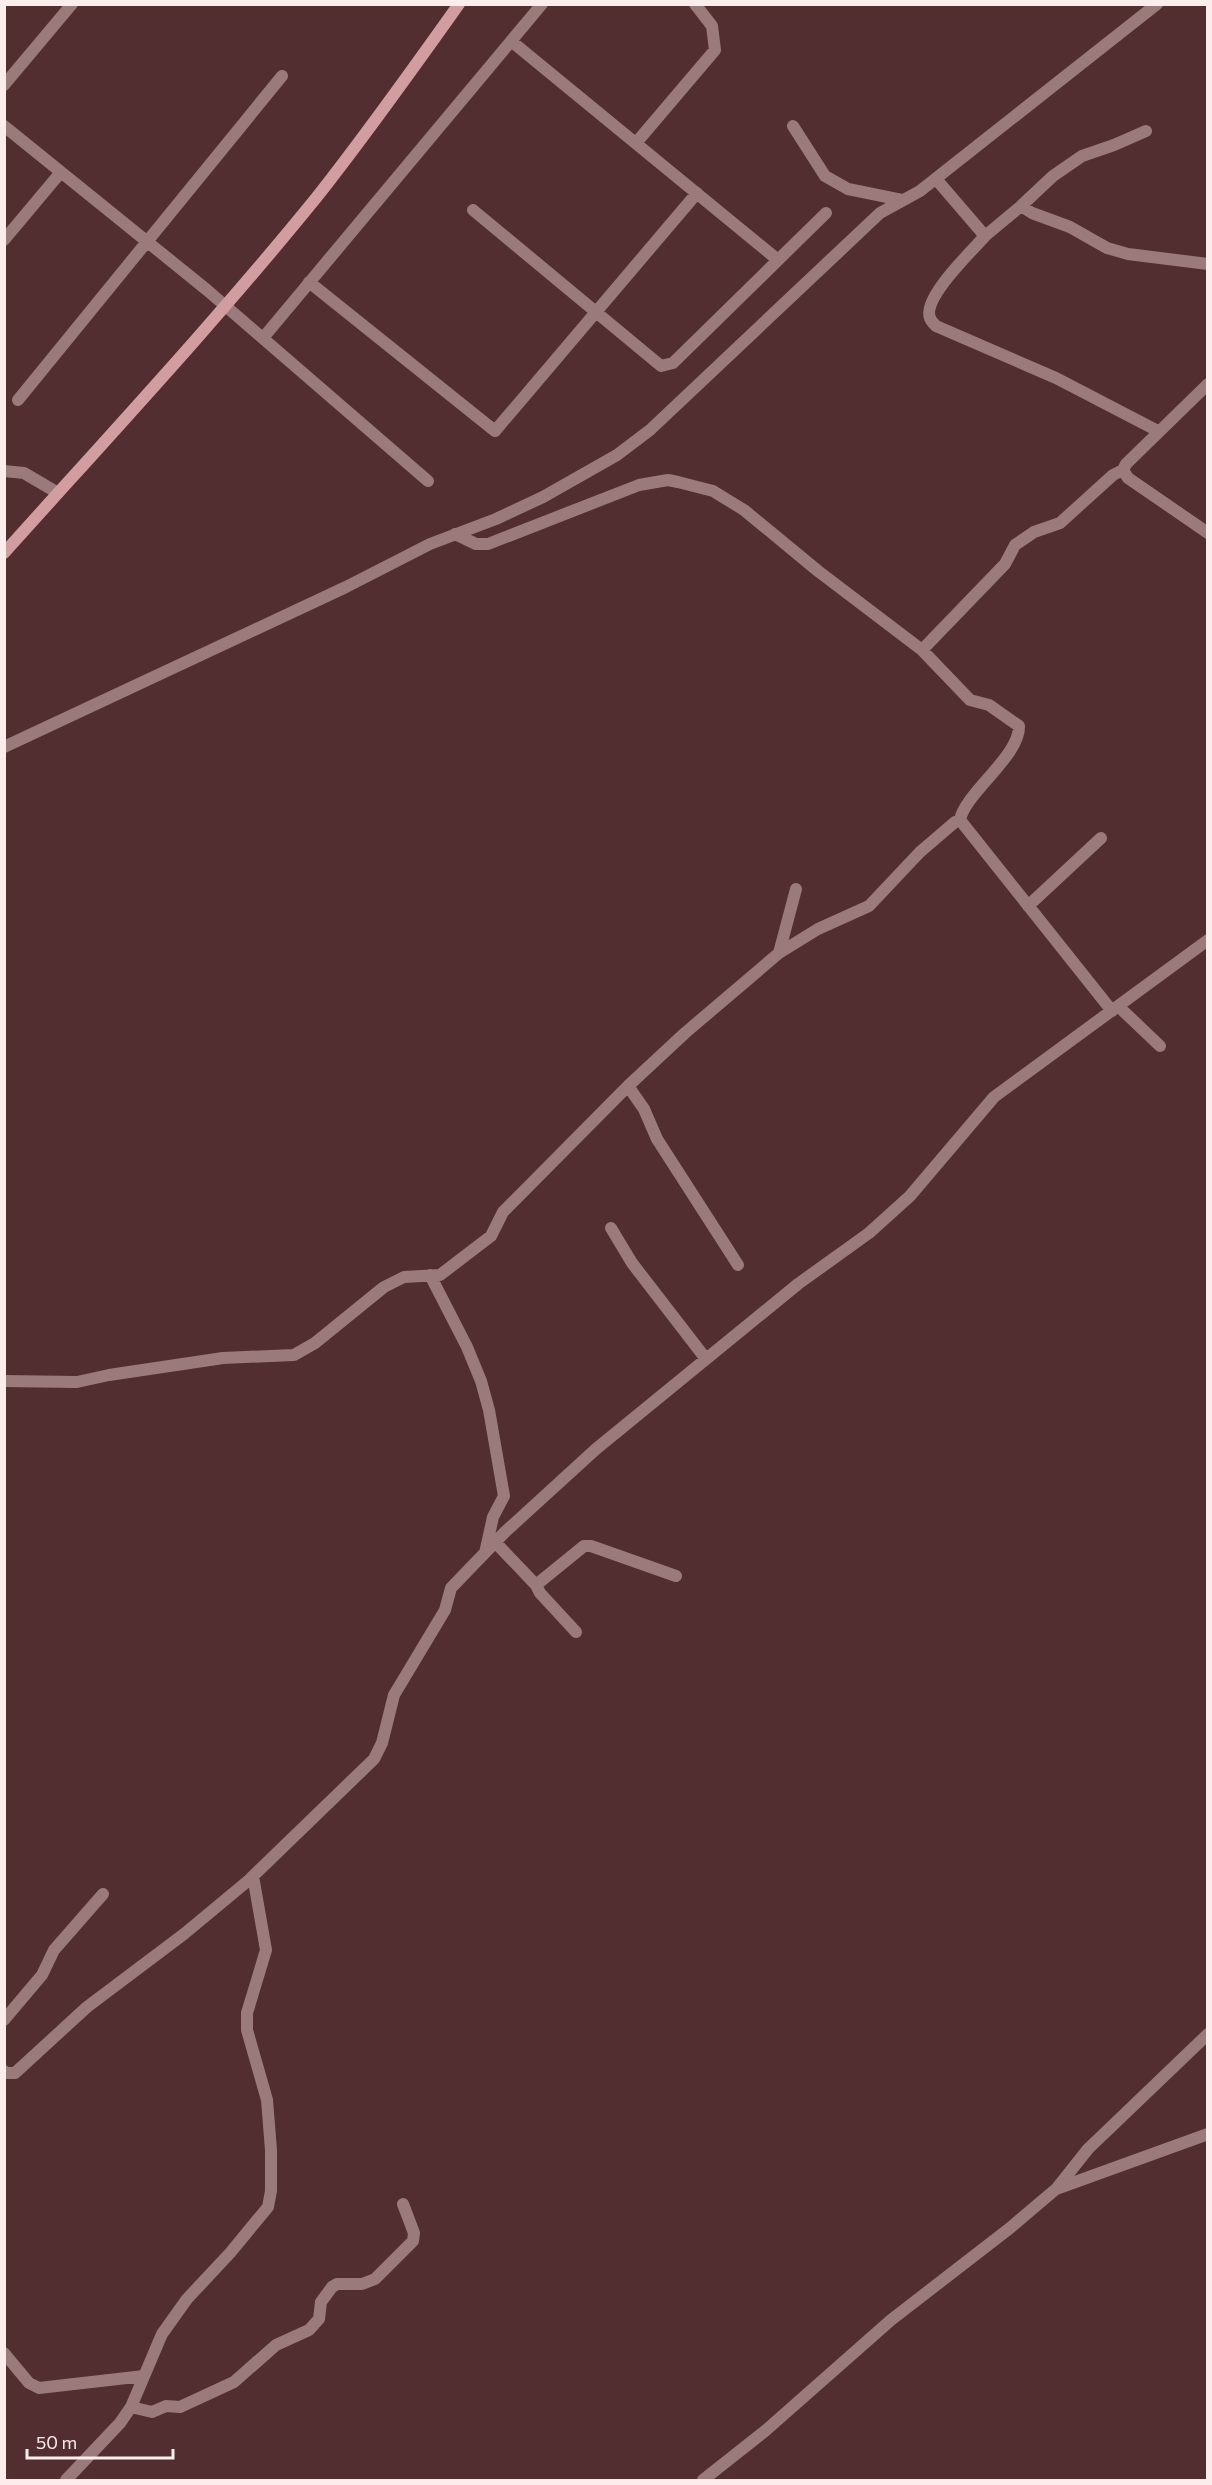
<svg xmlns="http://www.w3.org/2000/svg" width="1212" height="2485" font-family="Commissioner,sans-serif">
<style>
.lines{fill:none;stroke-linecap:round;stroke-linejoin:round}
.minor{stroke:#9b7a7c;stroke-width:12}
.secondary{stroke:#d29da1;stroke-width:12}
</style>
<rect width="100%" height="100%" fill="#522e31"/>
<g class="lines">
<path class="minor" d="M511,41L778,260
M4,85L72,4
M4,126L207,290L428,481
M793,126L825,176L848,189L902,200
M636,143L715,50L712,26L695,4
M936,179L985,236L1021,206L1032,213L1070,227L1107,248L1128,254L1208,264
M1021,206L1053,176L1082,156L1114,145L1146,131
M473,210L661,366L673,363L826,213
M985,236C972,251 922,298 930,318C931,321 934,324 936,326L1056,378L1158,431
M4,240L61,172
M309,282L495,431L697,193
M263,338L542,4
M1208,384L1126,464L1123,470L1128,478L1208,533
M18,400L282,76
M4,471L24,473L58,493
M455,534L476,544H488L639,485L668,480L678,482L713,491L744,510L818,571L922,650L1005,564L1015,545L1034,532L1060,523L1113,475L1123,470
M922,650L970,700L989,705L1019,726C1020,756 965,793 960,820
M4,747L346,587L430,544L496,519L543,497L617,455L650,430L880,213L920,191L1157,4
M1028,906L1101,838
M779,953L796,889
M1118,1006L1160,1046
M628,1086L644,1109L657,1139L738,1265
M611,1228L632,1263L706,1359
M430,1275L467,1347L481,1381L489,1410L504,1496L493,1517L485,1553
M4,1381L77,1382L109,1375L223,1358L294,1355L315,1343L384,1287L404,1277L440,1275L491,1236L503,1212L628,1086L685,1033L779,953L818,929L869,906L920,852L955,822L960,820L1112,1011
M495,1542L536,1585L584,1546H591L676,1576
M536,1585L540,1593L576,1632
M4,2020L42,1975L54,1950L103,1894
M4,2071L7,2073H15L87,2007L184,1934L249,1880L374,1759L382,1743L394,1695L445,1610L451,1588L505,1532L596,1449L798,1284L869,1233L910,1196L994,1097L1208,940
M1057,2188L1088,2149L1208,2034
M4,2353L29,2383L39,2388L144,2376
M131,2407L152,2412L166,2406L180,2407L234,2382L276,2345L309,2330L319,2319L321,2302L332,2287L337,2284H362L375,2279L413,2241L414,2233L403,2204
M66,2480L120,2423L131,2407L162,2334L187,2299L230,2253L268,2207L271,2191V2150L267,2100L247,2030V2013L266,1950L253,1876
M703,2480L765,2431L891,2320L1010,2228L1056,2189L1208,2134"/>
<path class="secondary" d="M4,553C109,436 217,320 316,198C366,135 412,70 459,4"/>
</g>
<rect width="1212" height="2485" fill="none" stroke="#fceded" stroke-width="12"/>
<path d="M27 2449v9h146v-9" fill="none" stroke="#fceded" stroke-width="3"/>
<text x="36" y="2449" font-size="18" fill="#fceded" stroke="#522e31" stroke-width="4.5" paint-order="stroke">50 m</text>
</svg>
